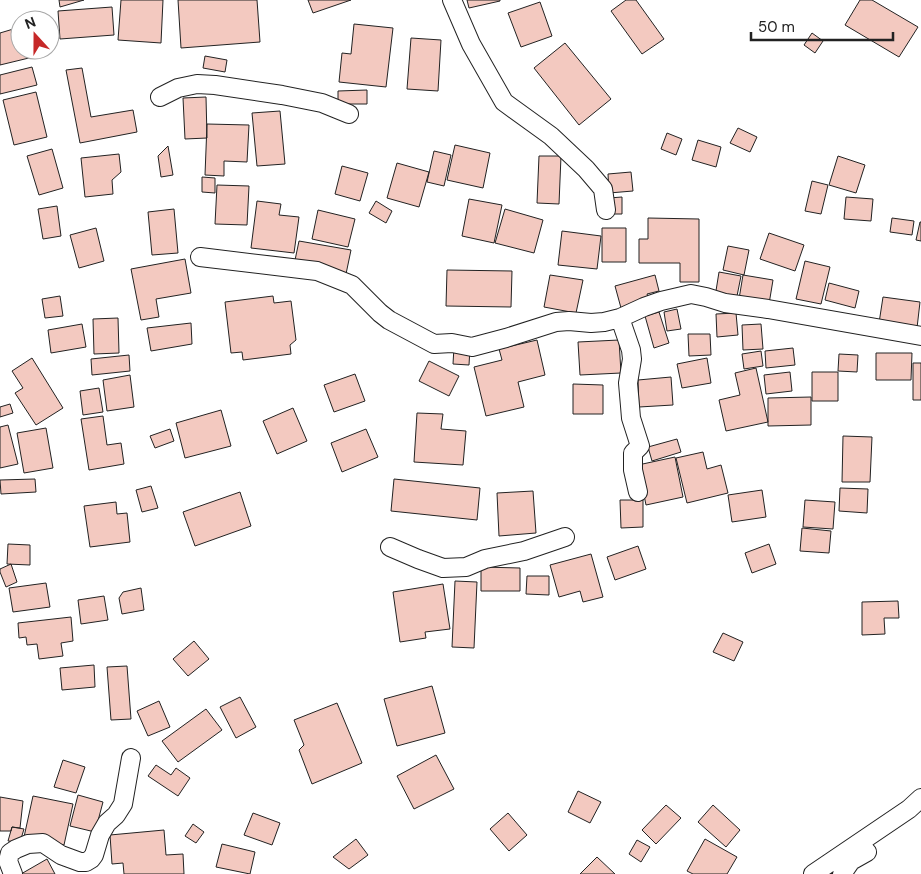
<svg xmlns="http://www.w3.org/2000/svg" width="921" height="874" font-family="'DM Sans',sans-serif">
<style>
.building{fill:#f3c9c0;stroke:#222}
.lines{fill:none;stroke-linecap:round;stroke-linejoin:round}
.minor-casing{stroke:#222;stroke-width:20}
.minor{stroke:#fff;stroke-width:18}
</style>
<rect width="100%" height="100%" fill="#fff"/>
<path class="building" d="M59,0H84L60,7Z
M121,0H163L161,43L118,40Z
M178,0H257L260,42L181,48Z
M308,0H351L313,13Z
M467,0H500V1L469,8Z
M626,0H636L664,39L642,54L611,11Z
M860,0H872L918,27L899,57L845,25Z
M540,2L552,36L521,47L508,13Z
M112,7L114,35L60,39L58,11Z
M354,24L393,28L386,87L339,82L342,53L351,54Z
M20,27V50H31L33,57L0,65V33Z
M812,33L823,41L815,53L804,45Z
M411,38L441,40L438,91L407,89Z
M565,43L611,99L579,125L534,68Z
M205,56L227,60L225,72L203,68Z
M32,67L37,85L0,94V75Z
M82,68L91,117L133,110L137,132L80,143L66,70Z
M367,90V104H338V91Z
M36,92L47,137L14,145L3,100Z
M206,97L207,138L185,139L183,98Z
M280,111L285,164L257,166L252,113Z
M207,124L249,125L247,162L224,161V176L205,175Z
M738,128L757,137L750,152L730,143Z
M667,133L682,139L676,155L661,149Z
M698,140L721,147L716,167L692,160Z
M455,145L490,153L483,188L447,180Z
M168,146L173,175L161,177L158,156Z
M52,149L63,188L39,195L27,156Z
M434,151L451,155L444,186L427,182Z
M119,154L121,172L112,180L113,194L85,197L81,158Z
M539,156H561L559,204L537,203Z
M838,156L865,165L856,193L829,185Z
M397,163L429,172L419,207L387,198Z
M342,166L368,173L360,201L335,194Z
M631,172L633,191L609,193L608,174Z
M202,177L215,178V193L202,192Z
M812,181L828,185L821,214L805,211Z
M217,185L249,186L247,225L215,224Z
M622,197V214H610L609,198Z
M846,197L873,199L871,221L844,219Z
M469,199L502,205L494,243L462,236Z
M257,201L281,204L279,215L299,217L294,253L251,248Z
M376,201L392,211L386,223L369,213Z
M57,206L61,236L43,239L38,209Z
M174,209L178,253L152,255L148,212Z
M505,209L543,220L534,253L495,243Z
M318,210L355,219L348,247L312,239Z
M648,218L699,219V282H680V263H639V239H648Z
M892,218L914,221L912,235L890,232Z
M920,222H921V241L916,240Z
M96,228L104,261L79,268L70,235Z
M602,228H626V262H602Z
M562,231L601,236L597,269L558,265Z
M769,233L804,245L795,271L760,259Z
M299,241L351,250L346,274L294,265Z
M728,246L749,250L744,275L723,270Z
M185,259L191,293L156,299L159,317L141,320L131,269Z
M805,261L830,267L821,304L796,299Z
M447,270L512,271L511,307L446,306Z
M719,272L741,276L736,301L715,297Z
M550,275L583,280L576,313L544,307Z
M655,275L659,291L647,294L649,300L621,308L615,286Z
M743,275L773,280L769,304L739,299Z
M829,283L859,291L855,308L825,300Z
M60,296L63,316L45,318L42,299Z
M273,296L274,303L291,301L296,340L290,345L291,354L243,360L242,352L231,353L225,302Z
M883,297L920,302L917,328L879,323Z
M677,309L681,329L667,331L664,312Z
M659,312L669,343L654,348L645,316Z
M736,313L738,335L717,337L716,314Z
M118,318L119,353L94,354L93,319Z
M191,323L192,344L151,351L147,328Z
M82,324L86,347L51,353L48,330Z
M761,324L763,349L743,350L742,325Z
M688,334H710L711,355L689,356Z
M537,340L545,375L518,382L524,407L486,416L474,367L502,360L499,349Z
M619,340L621,373L580,375L578,342Z
M454,347L470,348L469,365L453,364Z
M793,348L795,365L766,368L765,351Z
M761,351L763,366L744,369L742,354Z
M876,353H912L911,380H876Z
M839,354L858,355L857,372L838,371Z
M129,355L130,371L92,375L91,359Z
M32,358L63,408L36,425L15,393L23,388L12,371Z
M707,358L711,383L682,388L677,364Z
M429,361L459,376L449,396L419,381Z
M913,363H921V400H913Z
M756,368L768,422L726,431L719,400L740,395L735,373Z
M790,372L792,391L766,394L764,375Z
M812,372H838V401H812Z
M355,374L365,401L334,412L324,385Z
M130,375L134,407L107,411L103,380Z
M671,377L673,405L639,407L638,380Z
M573,384L603,385V414H573Z
M99,388L103,412L83,415L80,391Z
M811,397V425L768,426V398Z
M10,404L13,413L0,417V407Z
M293,408L307,441L277,454L263,421Z
M221,410L231,446L185,458L176,423Z
M417,413L443,414L441,429L466,431L463,465L414,462Z
M103,416L107,445L121,443L124,464L89,470L81,419Z
M8,425L18,464L0,468V427Z
M46,428L53,468L24,473L17,433Z
M170,429L174,441L155,448L150,436Z
M366,429L378,457L342,472L331,443Z
M843,436L872,437L870,482H842Z
M677,439L681,452L652,461L648,447Z
M703,452L707,469L721,465L728,493L687,503L676,458Z
M675,457L683,497L646,505L638,465Z
M35,479L36,492L1,494L0,480Z
M394,479L480,488L477,520L391,511Z
M151,486L158,508L142,512L136,490Z
M840,488L868,489L867,513L839,511Z
M762,490L766,517L732,522L728,495Z
M533,491L536,533L499,536L497,493Z
M240,492L251,526L195,546L183,512Z
M620,500H643V527L621,528Z
M805,500L835,502L833,529L803,527Z
M116,502L117,514L127,513L130,542L90,547L84,506Z
M802,528L831,531L829,553L800,551Z
M8,544L30,545V565L7,564Z
M769,544L776,564L752,573L745,553Z
M638,546L646,569L615,580L607,557Z
M591,554L603,597L583,602L580,591L559,597L550,565Z
M11,564L17,582L6,587L0,572V569Z
M481,567L520,568V591H481Z
M527,576H549V595L526,594Z
M455,581L477,582L474,648L452,647Z
M46,583L50,607L13,612L9,588Z
M443,584L450,629L425,632L426,638L400,642L393,592Z
M141,588L144,610L122,614L119,598L123,592Z
M104,596L108,620L81,624L78,600Z
M898,601L899,618H884L885,634L862,635V602Z
M71,617L73,641L61,643L63,656L39,659L37,644L27,645L26,637L19,638L18,623Z
M723,633L743,642L734,661L713,652Z
M194,641L209,659L188,676L173,659Z
M94,665L95,687L62,690L60,668Z
M127,666L131,719L111,720L107,667Z
M432,686L445,733L397,746L384,699Z
M240,697L256,727L236,738L220,707Z
M159,701L170,727L148,736L137,711Z
M337,703L362,763L312,784L299,750L304,745L294,720Z
M206,709L222,730L178,762L162,741Z
M436,755L454,789L414,809L397,776Z
M63,760L85,767L76,793L54,787Z
M156,765L171,775L176,768L190,778L178,796L148,776Z
M578,791L601,802L590,823L568,812Z
M78,795L103,802L95,832L70,826Z
M33,796L73,804L64,845L24,837Z
M0,797L23,801L20,828L12,827L11,831H0Z
M666,805L681,818L656,844L642,830Z
M713,805L740,830L726,847L698,822Z
M253,813L280,823L272,845L244,835Z
M508,813L527,835L509,851L490,829Z
M193,824L204,832L196,843L185,836Z
M12,827L24,829L20,842L8,841Z
M164,830L166,855L183,854L184,874H124L123,863L112,864L110,835Z
M356,839L368,855L349,869L333,857Z
M705,839L737,857L727,874H693L687,871Z
M637,840L650,847L641,862L629,854Z
M222,844L255,852L250,874L216,867Z
M597,857L615,874H580Z
M47,859L55,874H21Z"/>
<g class="lines">
<defs>
<path id="minor" d="M452,0L471,44L504,102L551,136L586,169L603,189L606,210
M160,97L178,88L197,84L215,85L282,95L322,103L349,114
M200,257L317,271L352,285L380,313L389,320L434,344L452,343L472,347L506,338L556,322L569,321L591,323L604,322L620,318L644,307L661,301L691,294L706,297L725,303L768,309L921,336
M620,318L631,350L632,359L628,383L630,406L631,418L640,446L633,453V470L638,492
M390,547L418,559L443,568L466,567L485,559L524,551L565,537
M13,874L8,861L10,853L16,849L28,844L43,843L61,855L80,862H86L91,859L94,855L100,835L107,823L116,815L123,804L131,758
M813,874L909,809L921,798
M842,874L851,861L867,852"/>
</defs>
<use href="#minor" class="minor-casing"/>
<use href="#minor" class="minor"/>
</g>
<g transform="translate(35 35) rotate(339)"><circle r="24" fill="#ffffff" stroke="#a7a7a7"/>
<path d="M0-4L9 19L0 12L-9 19Z" fill="#c62828"/>
<text y="-8" font-size="14" font-weight="bold" text-anchor="middle" fill="#222222">N</text>
</g>
<path d="M751 32v8h142v-8" fill="none" stroke="#222222" stroke-width="2.5"/>
<text x="758" y="32" font-size="15" fill="#222222" stroke="#ffffff" stroke-width="4" paint-order="stroke">50 m</text>
</svg>
